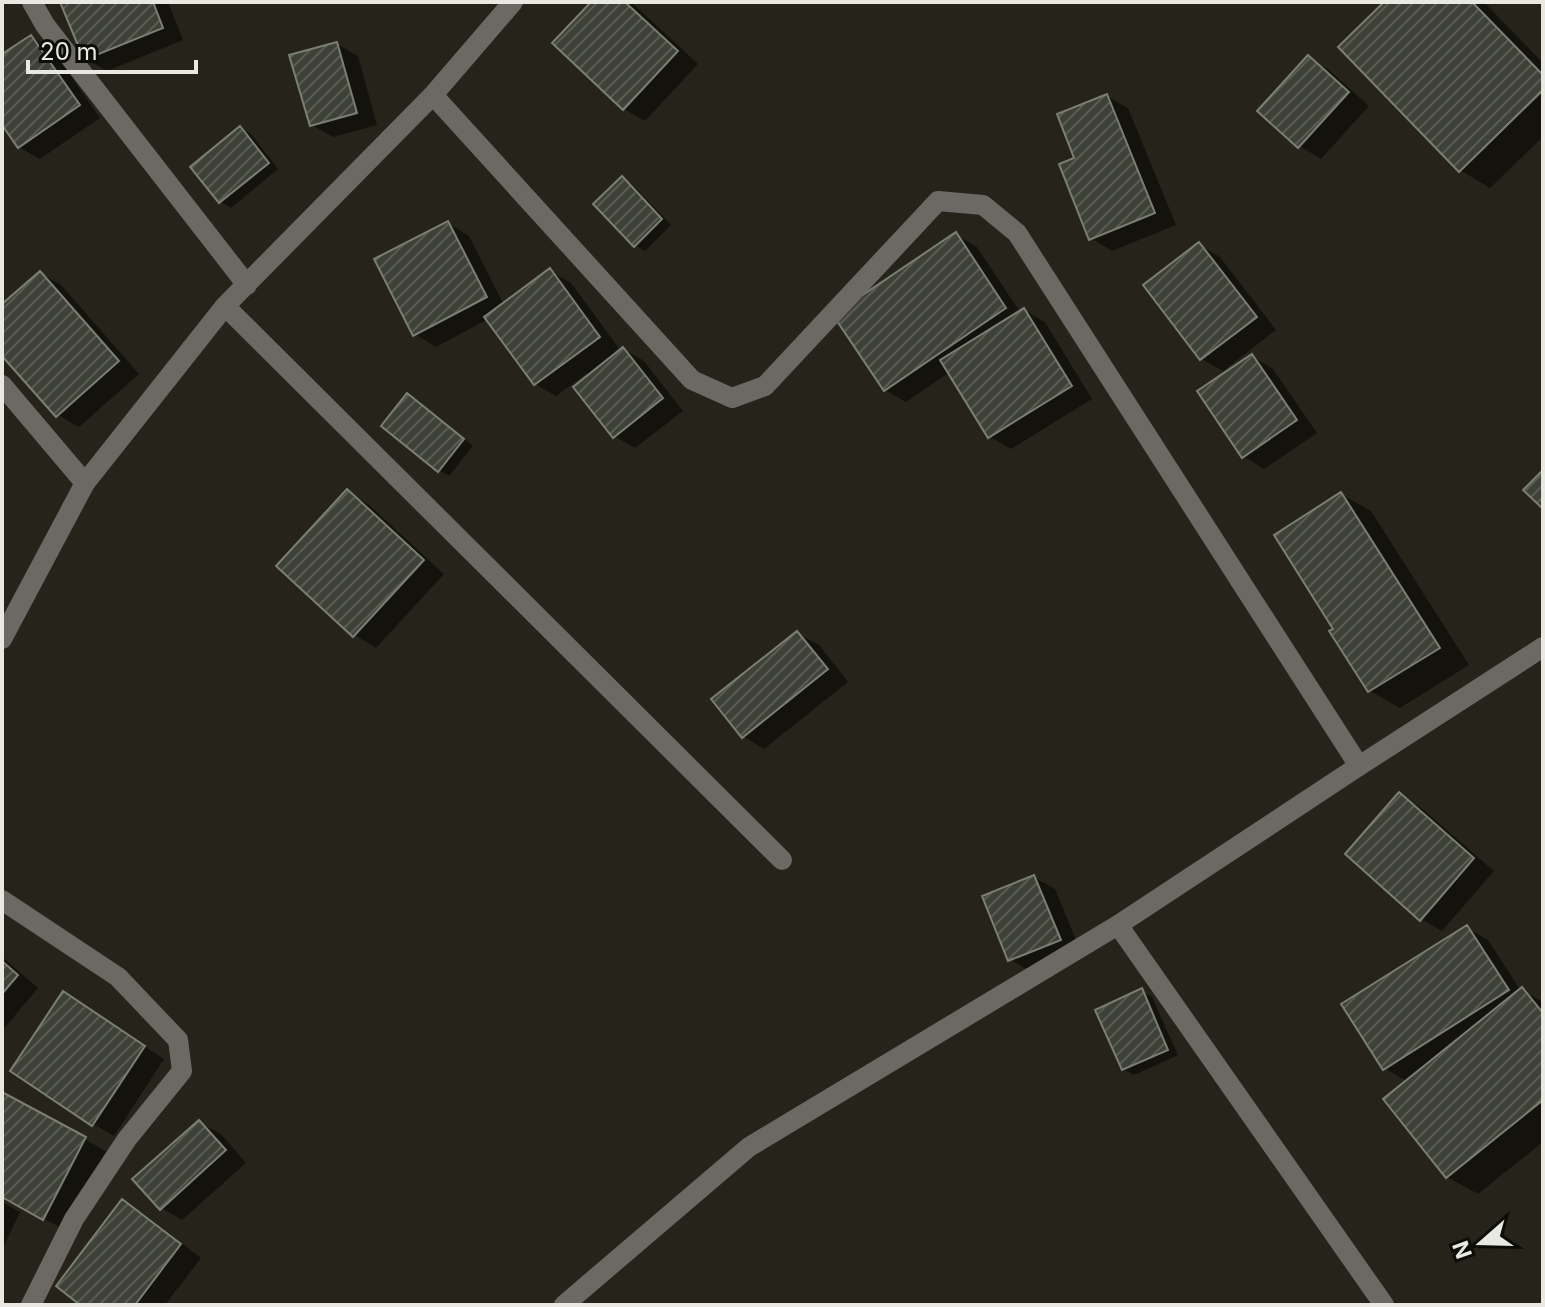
<svg xmlns="http://www.w3.org/2000/svg" width="1545" height="1307" font-family="Inter,sans-serif">
<style>
.shadow{fill:#0007}
.building{fill:url(#building-hatch);stroke:#7b7f73;stroke-width:2}
.lines{fill:none;stroke-linecap:round;stroke-linejoin:round}
.minor{stroke:#6c6965;stroke-width:20}
</style>
<defs>
<pattern id="building-hatch" width="6" height="6" patternUnits="userSpaceOnUse" patternTransform="scale(2)"><rect width="6" height="6" fill="#3e4137"/><path d="M-1 1l2-2M0 6l6-6M5 7l2-2" fill="none" stroke="#5a5c54"/></pattern>
</defs>
<rect width="100%" height="100%" fill="#25231a"/>
<path class="shadow" d="M62,2H168L183,40L107,71L86,59Z
M593,2H631L698,64L645,121L624,109Z
M1386,2H1484L1543,63V137L1490,188L1460,170Z
M31,37L52,49L100,118L40,159L19,147L2,121V57Z
M337,44L358,56L377,125L333,137L312,125Z
M1308,58L1329,70L1369,106L1321,159L1300,146L1260,111Z
M1107,96L1128,108L1176,225L1112,251L1091,238L1077,159Z
M241,129L251,134L278,169L231,208L221,202L193,167Z
M622,178L632,184L671,225L645,251L635,245Z
M448,223L469,236L504,305L550,271L571,283L621,351L623,349L644,361L683,411L635,448L614,436L587,373L556,396L535,384L488,319L436,347L415,334Z
M956,235L977,247L1020,312L1024,310L1045,322L1092,399L1011,449L990,437L950,372L906,402L885,390Z
M1199,245L1220,257L1276,330L1223,371L1202,359Z
M40,273L61,285L139,374L79,427L58,415L2,352V307Z
M1252,356L1273,369L1317,433L1264,469L1243,456Z
M408,395L418,401L473,446L449,476L439,470Z
M347,492L368,504L444,574L376,648L355,635L279,566Z
M1341,494L1371,511L1469,665L1400,708L1370,691L1336,629Z
M797,633L819,645L848,682L764,749L743,736Z
M1399,795L1420,807L1494,871L1442,931L1421,919Z
M1034,877L1055,889L1081,952L1031,972L1010,959Z
M1467,928L1488,940L1521,991L1522,990L1543,1002V1142L1478,1194L1447,1177L1408,1082L1384,1068Z
M2,957L38,988L2,1031Z
M1142,991L1152,997L1178,1055L1134,1075L1123,1069Z
M84,1006L164,1059L114,1136L93,1124Z
M2,1094L106,1151L65,1230L2,1196Z
M199,1122L221,1134L246,1163L182,1220L161,1208Z
M123,1201L144,1214L201,1258L165,1305H83Z
M2,1202L20,1212L2,1250Z"/>
<path class="building" d="M60,2H153L163,28L84,60Z
M591,2H625L678,51L623,110L552,43Z
M1384,2H1472L1543,75V90L1459,172L1338,47Z
M31,35L80,105L18,148L2,125V54Z
M337,42L357,113L310,126L289,55Z
M1308,55L1349,92L1298,148L1257,111Z
M1107,94L1155,213L1089,240L1059,164L1074,158L1057,114Z
M240,126L269,163L219,203L190,167Z
M622,176L662,219L634,247L593,204Z
M448,221L487,297L413,336L374,259Z
M956,232L1006,308L884,391L833,315Z
M1199,242L1257,317L1200,360L1143,285Z
M550,268L600,337L534,385L484,317Z
M40,271L119,361L56,417L2,356V304Z
M1024,308L1072,386L988,438L940,360Z
M623,347L663,398L613,438L573,387Z
M1252,354L1297,420L1242,458L1197,391Z
M407,393L464,439L438,472L381,426Z
M1543,470V509L1523,490Z
M347,489L424,560L353,637L276,566Z
M1341,492L1440,648L1368,692L1329,631L1333,629L1274,535Z
M797,631L828,669L742,738L711,699Z
M1399,792L1474,858L1420,921L1345,854Z
M1034,875L1061,940L1008,961L982,896Z
M1467,925L1509,990L1383,1070L1341,1004Z
M2,961L18,975L2,994Z
M1522,987L1543,1013V1100L1446,1178L1383,1099Z
M1142,988L1168,1050L1122,1070L1095,1010Z
M63,991L145,1046L92,1126L10,1071Z
M2,1092L86,1137L43,1220L2,1197Z
M199,1120L226,1150L160,1210L132,1179Z
M122,1199L181,1244L135,1305H80L56,1286Z"/>
<g class="lines">
<path class="minor" d="M32,2L45,25L247,285
M433,95L692,380L732,398L765,386L938,201L983,205L1017,233L1359,766
M225,306L782,860
M2,385L85,483
M2,639L85,483L225,306L433,95L513,2
M2,900L118,977L178,1040L182,1071L127,1139L74,1219L31,1305
M1118,925L1384,1305
M564,1305L749,1147L1118,925L1359,766L1543,647"/>
</g>
<rect width="1545" height="1307" fill="none" stroke="#e9e9e2" stroke-width="8"/>
<g transform="translate(1481 1243) rotate(250)" stroke="#0d0d08" stroke-width="6" paint-order="stroke">
<path d="M0-6L14 30L0 20L-14 30Z" fill="#e9e9e2"/>
<text y="-12" font-size="22" font-weight="bold" text-anchor="middle" fill="#e9e9e2">N</text>
</g>
<path d="M28 60v12h168v-12" fill="none" stroke="#e9e9e2" stroke-width="4"/>
<text x="40" y="60" font-size="24" fill="#e9e9e2" stroke="#0d0d08" stroke-width="6" paint-order="stroke">20 m</text>
</svg>
